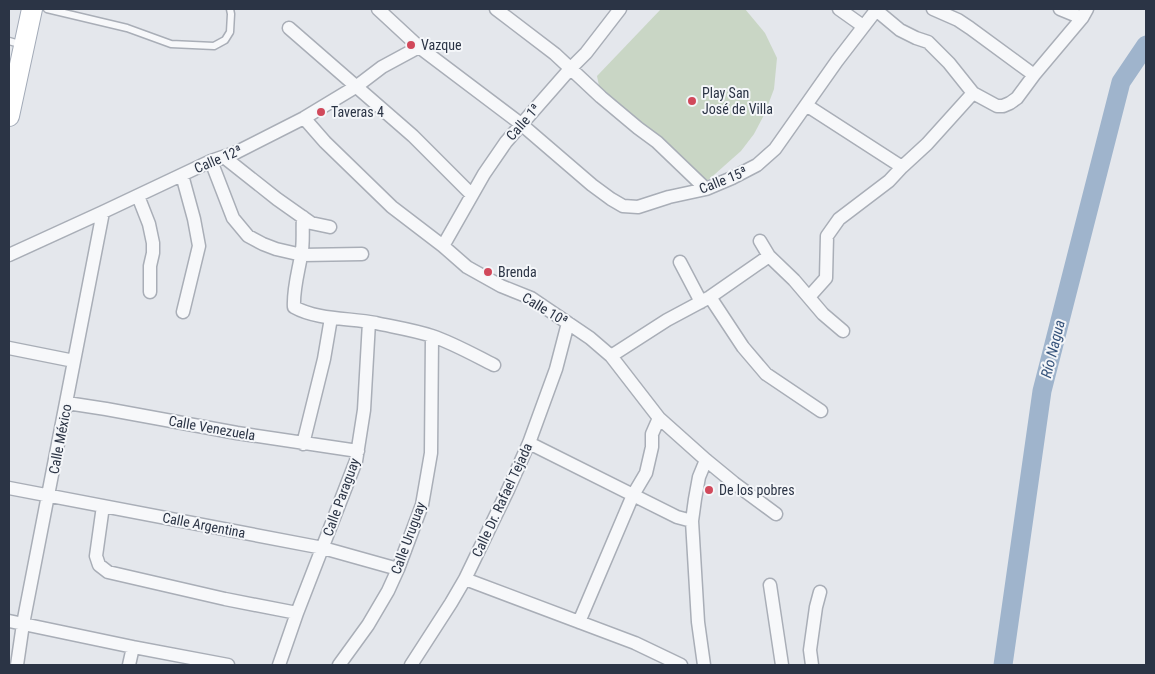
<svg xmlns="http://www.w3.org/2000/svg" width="1155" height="674" font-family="'Roboto Condensed',sans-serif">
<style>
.green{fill:#c9d6c5}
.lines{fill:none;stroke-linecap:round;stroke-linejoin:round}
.river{stroke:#9fb4cc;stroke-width:19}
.service-casing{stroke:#a9aeb7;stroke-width:9}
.minor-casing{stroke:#a9aeb7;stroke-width:15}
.primary-casing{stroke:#a3abb8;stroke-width:22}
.service{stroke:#f7f8fa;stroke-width:6}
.minor{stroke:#f7f8fa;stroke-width:12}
.primary{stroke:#fff;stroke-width:20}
.poi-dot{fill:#d1495b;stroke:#f4f6f9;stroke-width:2}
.labels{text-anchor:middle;stroke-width:4;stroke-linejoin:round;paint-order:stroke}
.poi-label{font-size:14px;fill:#2b3445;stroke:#f4f6f9;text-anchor:start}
.street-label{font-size:14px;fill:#2b3445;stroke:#f4f6f9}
.water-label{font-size:15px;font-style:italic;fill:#34527a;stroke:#f4f6f9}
</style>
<rect width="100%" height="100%" fill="#e4e7ec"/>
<path class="green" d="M661,9H745L765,33L777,58L774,89L765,113L754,134L741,151L706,182L599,86L597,76Z"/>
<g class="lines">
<path class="river" d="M1003,665L1042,391L1121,82L1146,45"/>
<defs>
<path id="service" d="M47,9L127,28L171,44L214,46L225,40L230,32L231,14L230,9
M9,41L23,45"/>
<path id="minor" d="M378,9L419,47L521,124L592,185L611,199L623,206L638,207L669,197L706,189L732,178L757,165L775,149L837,61L877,9
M496,9L555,54L601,97L638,128L657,142L706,189
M839,9L863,26
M933,9L958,20L970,28L1034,75
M1060,9L1082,18
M876,10L900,30L916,38L928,42L949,63L973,93L997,106H1003L1010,103L1017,98L1034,75L1082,18L1087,9
M289,28L413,136L472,195
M806,105L902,167
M304,118L325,142L392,207L443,246L467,267L501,286L531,298L590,338L611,356L659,418L706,460L734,483L776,514
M224,157L277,199L311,223L330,227
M211,161L233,218L248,236L263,244L276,249L302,255L362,254
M182,175L194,219L199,246L183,312
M138,196L149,224L153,243V253L150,266V292
M303,217C302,230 304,244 301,256C298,273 293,290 294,307C317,320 350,318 376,323C394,327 414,330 432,336C453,343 474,355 494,365
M760,241L769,256L794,280L823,314L843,331
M443,246L484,174L506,142L570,69L586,53L620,9
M9,255L103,212L211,161L237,152L304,118L357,86L382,67L419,47
M680,262L701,302
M710,297L743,347L766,374L821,411
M809,297L826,278L827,236L839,219L889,181L902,167L927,144L973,93
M9,348L74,361
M611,356L667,320L710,297L769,256
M67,403L106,409L237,433L358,451
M529,443L677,517L692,521
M303,444L324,359L331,318
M9,488L323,548L398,569
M103,506L96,556L99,565L108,572L225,599L297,613
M465,579L635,643L681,665
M770,585L782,665
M9,621L133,647L228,665
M579,622L633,495L646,473L652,447V434L659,418
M17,665L23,624L103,212
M129,665L133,647
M279,665L297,613L356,461L364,410L369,322
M339,665L368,625L388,591L398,569L422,505L431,453L432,336
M411,665L451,603L465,579L508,490L529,443L556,369L568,323
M704,665L698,622L692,521L695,499L699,477L706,460
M812,665L810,650L816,607L820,592"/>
<path id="primary" d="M9,116L32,9"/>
</defs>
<use href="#service" class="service-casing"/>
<use href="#minor" class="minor-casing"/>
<use href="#primary" class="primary-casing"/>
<use href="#service" class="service"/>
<use href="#minor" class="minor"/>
<use href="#primary" class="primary"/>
</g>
<g class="poi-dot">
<circle cx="411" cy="45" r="5"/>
<circle cx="692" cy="101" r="5"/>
<circle cx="321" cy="112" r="5"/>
<circle cx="488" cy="272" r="5"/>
<circle cx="709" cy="490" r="5"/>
</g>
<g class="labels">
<g class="poi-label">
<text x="421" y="50">Vazque</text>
<text x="702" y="98">Play San<tspan x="702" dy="16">José de Villa</tspan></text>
<text x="331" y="117">Taveras 4</text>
<text x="498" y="277">Brenda</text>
<text x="719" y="495">De los pobres</text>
</g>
<g class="street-label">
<text transform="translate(523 122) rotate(-49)" y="5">Calle 1ª</text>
<text transform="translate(218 159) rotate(-23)" y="5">Calle 12ª</text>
<text transform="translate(723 180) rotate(-22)" y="5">Calle 15ª</text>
<text transform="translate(545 309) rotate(31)" y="5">Calle 10ª</text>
<text transform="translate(212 428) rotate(10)" y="5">Calle Venezuela</text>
<text transform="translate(60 439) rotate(-79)" y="5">Calle México</text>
<text transform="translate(341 497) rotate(-70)" y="5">Calle Paraguay</text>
<text transform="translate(502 500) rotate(-65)" y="5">Calle Dr. Rafael Tejada</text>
<text transform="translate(204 525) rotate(11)" y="5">Calle Argentina</text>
<text transform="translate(408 538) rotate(-70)" y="5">Calle Uruguay</text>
</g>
<g class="water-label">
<text transform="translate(1053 349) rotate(-76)" y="5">Río Nagua</text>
</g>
</g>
<rect width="1155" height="674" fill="none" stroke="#2b3445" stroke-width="20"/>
</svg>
